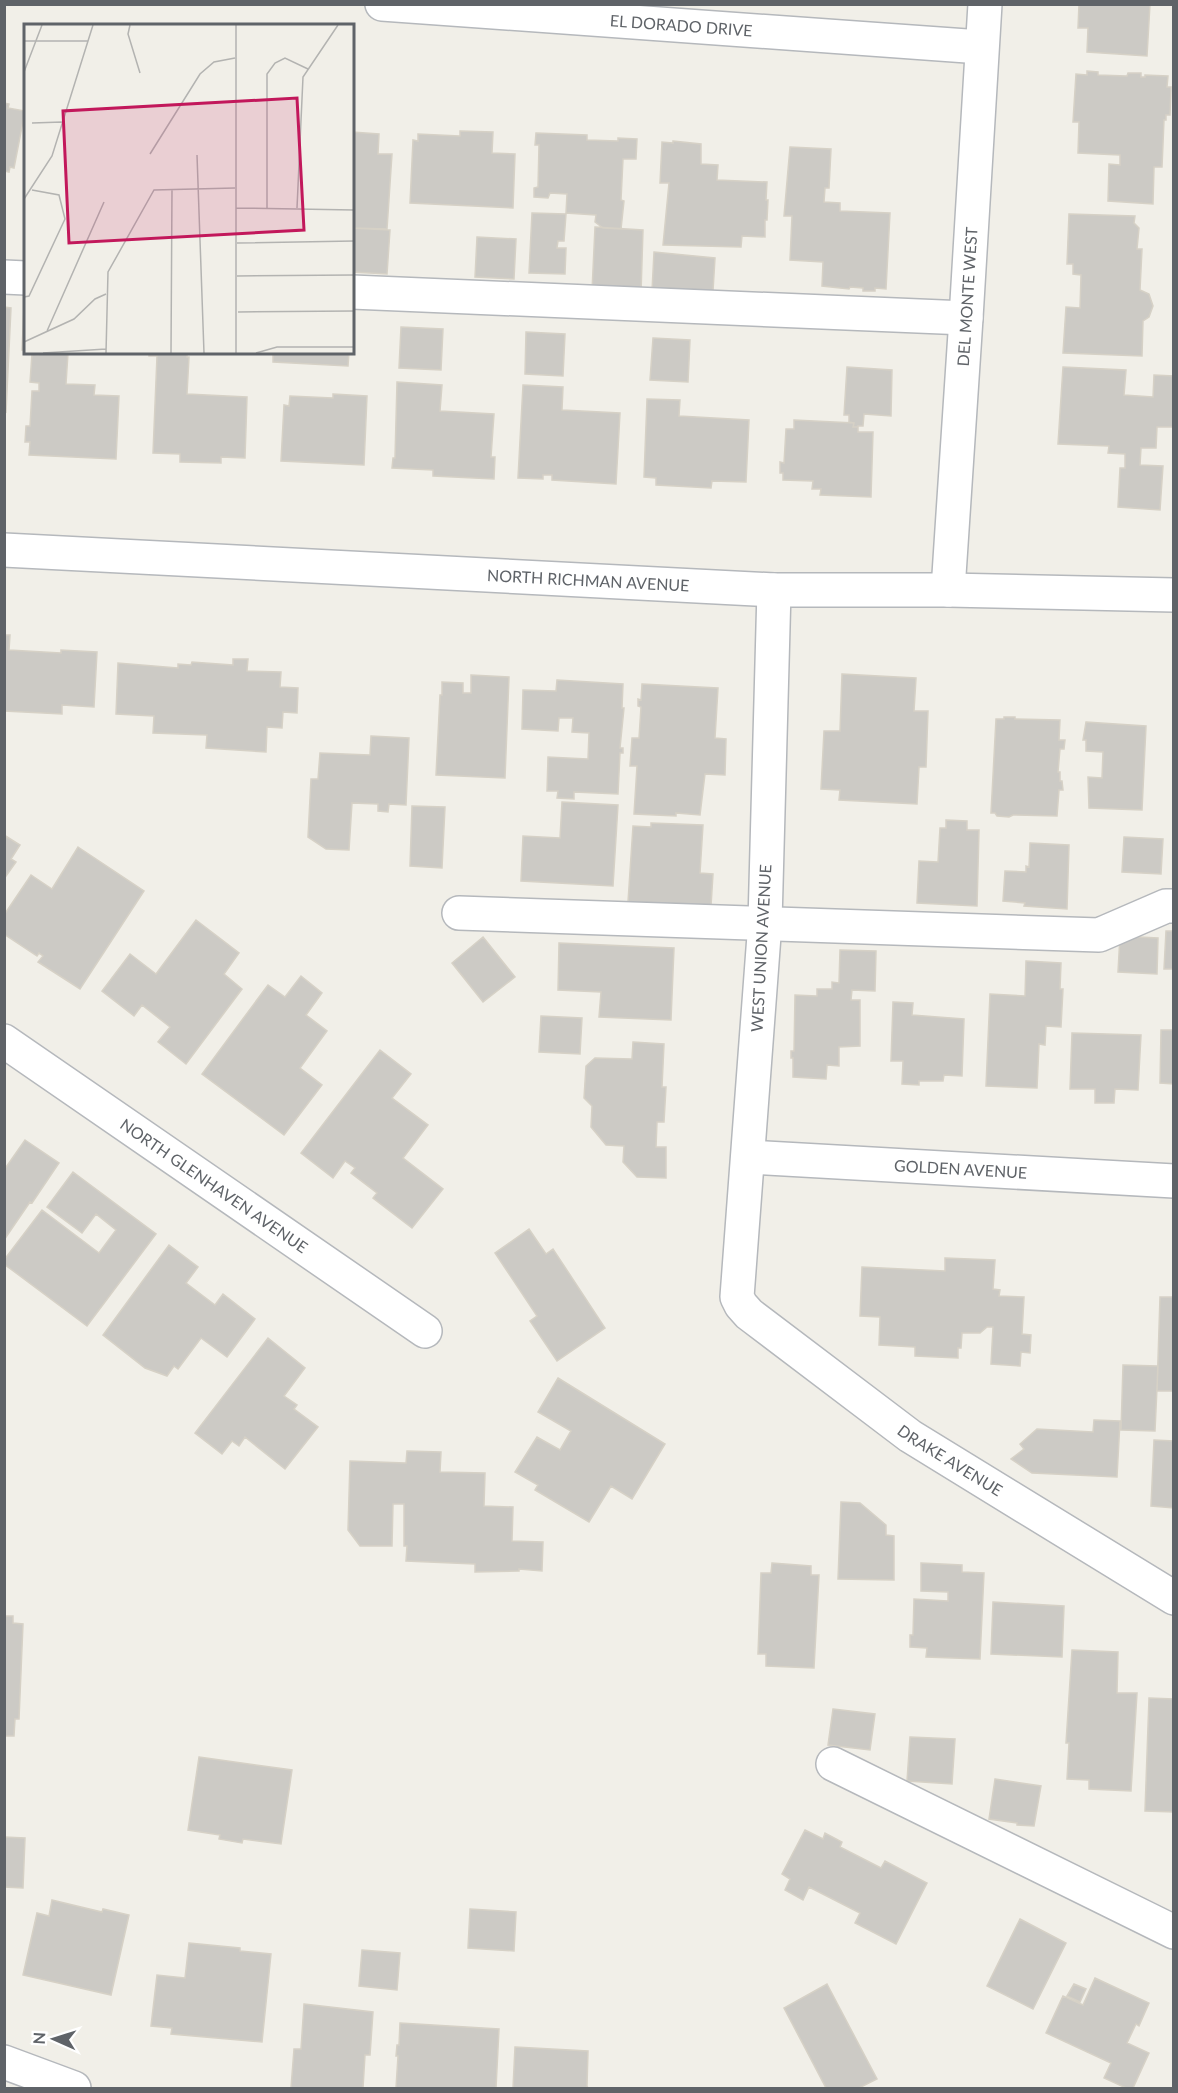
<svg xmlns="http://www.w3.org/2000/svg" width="1178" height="2093" font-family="Lato,sans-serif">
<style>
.building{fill:#cccac5;stroke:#d6d1c6;stroke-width:1.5}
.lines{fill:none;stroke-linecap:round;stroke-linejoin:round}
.minor-casing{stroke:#b5b8bc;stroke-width:36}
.minor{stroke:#fff;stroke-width:33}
.labels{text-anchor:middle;stroke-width:4.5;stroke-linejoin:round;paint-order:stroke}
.street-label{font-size:16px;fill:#5f6368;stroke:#fff}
.inset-road{fill:none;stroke:#b3b3b1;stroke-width:1.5}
.view{fill:#c2185b;fill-opacity:0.15;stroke:#c2185b;stroke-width:3}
.inset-edge{fill:none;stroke:#5f6368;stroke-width:3}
</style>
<rect width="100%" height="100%" fill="#f1efe8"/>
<path class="building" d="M1079,4H1150L1147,56L1087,52L1088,28H1078Z
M1087,71L1098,72V75L1127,76L1128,73H1141V77H1145V75L1168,76L1167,87H1171L1170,115H1166V120H1164L1162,167H1154L1153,204L1108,201L1109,164L1120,165V155L1078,153L1079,122H1073L1076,74L1087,75Z
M4,103L9,104L8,108L25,111L14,168L10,167L9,172L4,171Z
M460,131L493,132L492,153L515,154L513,208L410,203L413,140L418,141V134L460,136Z
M352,132L379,134L378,154H392L387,229L352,228Z
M536,133L587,135V140L618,141V138L637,139L636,159H623L621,200L624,201L621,229L603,228L595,222L596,215L566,213L567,194L550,193L548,198L534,197V188L538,187L539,145H535Z
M673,141L701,144V164L718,165L717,180L767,182L766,200H768L767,220H765V237L742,236L741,247L663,245L669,183H660L662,142L673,143Z
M790,147L831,149L829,188H825L824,202L840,203V211L890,213L886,289L875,288V291H863V288L850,287L849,289L822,286L823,262L790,260L792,216H784Z
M532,213L566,214L564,241H558L557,248H566L565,274L529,273Z
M1069,214L1135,216L1134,223L1139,228L1137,249H1142L1140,290L1149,294L1153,306L1149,317L1143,321L1142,356L1063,353L1066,307L1080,308L1081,275L1073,274V264H1067Z
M595,227L643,230L641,293L592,291Z
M352,228L390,230L387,274L352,272Z
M477,237L516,239L514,279L475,277Z
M654,252L715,258L713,291H652Z
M4,307L11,308L6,412L4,411Z
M24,307H26V350H22Z
M401,327L443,329L441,370L399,368Z
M526,332L565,334L563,376L525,374Z
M653,338L690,340L688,382L650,380Z
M38,352L68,353L66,384L95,385L94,395L119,396L116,459L29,455L30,442H25L26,426H30L32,391H39V383L30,382L32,354L38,355Z
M149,352H187V357H189L187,394L247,397L245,458L221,457V463L180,462V454L153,453L157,356H149Z
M273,352H349L348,366L273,362Z
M847,367L892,370L891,416L864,414L863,426H858V427H853L854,423L849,422V415H844Z
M1063,367L1126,370L1124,395L1153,397L1154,375L1174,376V427H1157L1156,448H1141L1140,465L1163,466L1160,510L1118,507L1120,468H1125V454L1108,453L1109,446L1058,444Z
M397,382L442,385L440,411L494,414L491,457H495L494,479L433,476V470L392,468L393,458H395Z
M523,385L563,387L562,410L620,413L616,484L552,480V475H543V479L518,478Z
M333,394L367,396L364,465L281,461L284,405L289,406L290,396L333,398Z
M647,399L680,400L679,416L749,420L746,482L712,481L711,488L656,485V478L644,477Z
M794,420L854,423L853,427H858V432H873L871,497L820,495L821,489H812L813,481L783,480V473H780V462L784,463L786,429H794Z
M4,635H10L9,650L61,653V650L97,652L94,707L62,705V714L4,711Z
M233,659H248L247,671L281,672L280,687L298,688L297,713L283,712L282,728L267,727L266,752L206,748L207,735L153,733L154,716L116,714L118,663L178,668V664L191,665L192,662L233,665Z
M842,674L916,678L914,711H928L926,767H919L917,804L839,800L840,790L821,789L824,731H840Z
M471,675L509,677L505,778L436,775L440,695H442V682L463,683V693H471Z
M557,680L623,684L622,708H624L620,748H623V753H620L618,794L574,792V799L557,798L558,791H547L548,757L588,759L589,733L572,732L573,718H559L558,731L522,729L523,690L556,691Z
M642,684L718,688L715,738L726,739L725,775L705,774L700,815L676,813V816L634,814L637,766H630L632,738H639L641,707L638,706V699L641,700Z
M1004,717H1015V719L1060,720L1059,740H1065L1064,749H1060L1059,760L1058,772H1060V781H1062L1063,790H1059L1057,816L1013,815L1009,817L997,816L995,813H991L996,719H1004Z
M1086,722L1146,726L1142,810L1089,808L1088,777L1102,778L1103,752L1086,751V740H1083Z
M371,736L409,738L406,805L389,804L388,812L378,811V804L352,803L349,850L326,849L308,837L311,779H318L320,753L370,755Z
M562,802L618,805L613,886L521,881L523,836L560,838Z
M412,806L445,807L442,868L410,866Z
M946,820L967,821V830H979L977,906L917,903L919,861L938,862L940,828H946Z
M651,823L703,825L700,873L713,874L711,906L628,902L633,826L651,827Z
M4,835L20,845L11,859L16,862L4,879Z
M1124,837L1163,839L1161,874L1122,872Z
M1030,843L1069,845L1067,909L1024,906L1025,903L1003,901L1005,871L1026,872V866L1029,867Z
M78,847L144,891L80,989L38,962L43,956L39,953L37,956L4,934V915L31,875L52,889Z
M196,920L239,953L224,974L242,989L186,1064L158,1042L170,1027L142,1005L134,1016L102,991L130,954L156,974Z
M1166,931H1174V969H1164Z
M1120,936L1158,938L1157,974L1118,972Z
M483,937L515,977L483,1002L452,963Z
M559,943L674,948L671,1020L599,1017L601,992L558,990Z
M840,950L876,951L875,991L852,990L851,1000H860V1046L839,1047V1066L827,1065L826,1079L793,1077V1058H791V1051H794L795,995L817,996V989H832V982L839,983Z
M1026,961L1061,963L1060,989H1063L1061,1027L1046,1026L1045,1045L1039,1044L1037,1088L986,1086L990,994L1025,996Z
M301,976L322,993L306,1015L327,1031L300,1068L322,1085L284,1135L202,1074L268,985L285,997Z
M893,1002L913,1003L912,1015L964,1019L962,1076L944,1075L943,1081H919V1085L902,1084L903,1061H891Z
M541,1016L582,1018L580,1054L539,1052Z
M1161,1030H1174V1084L1160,1083Z
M1072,1033L1141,1035L1138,1090L1115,1089L1114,1103H1095V1089H1070Z
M633,1042L664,1044L662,1087H666L664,1122H657L656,1147H666V1178L637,1177L623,1162L624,1146L606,1145L591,1127L592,1106L584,1098L586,1066L595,1058L632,1059Z
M380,1050L411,1074L392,1098L428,1125L403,1158L443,1189L412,1228L373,1198L377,1193L351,1173L355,1168L345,1161L333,1178L301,1153Z
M25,1140L59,1163L32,1203L30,1202L4,1240V1170Z
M73,1172L156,1234L87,1326L4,1264V1260L42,1210L99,1253L116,1230L96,1214L82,1233L47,1207Z
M529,1229L546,1254L553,1249L605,1328L557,1361L530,1321L537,1316L495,1253Z
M169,1245L198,1267L186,1283L215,1305L223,1294L255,1319L227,1357L201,1338L178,1369L174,1366L167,1376L145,1368L103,1335Z
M945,1258L995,1260L993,1289L1000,1290L999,1296L1024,1297L1022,1334L1031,1335L1030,1353L1021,1352L1020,1366L991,1364L993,1327H987L980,1333H962L961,1348H958V1358L915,1356V1347L879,1345L880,1317L860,1316L862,1267L945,1271Z
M1160,1297H1174V1391H1157Z
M268,1338L305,1368L284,1396L297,1405L294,1409L318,1427L285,1469L245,1437L239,1446L232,1441L222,1454L195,1433Z
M1123,1365L1158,1366L1155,1431L1121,1430Z
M558,1378L665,1444L632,1499L611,1486L589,1522L535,1490L538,1485L515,1472L537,1437L560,1450L571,1431L538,1412Z
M1094,1420L1120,1421L1117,1477L1032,1473L1011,1459L1024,1449L1020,1444L1037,1429L1093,1432Z
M1154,1440L1174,1441V1508L1151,1506Z
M407,1451L441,1452L440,1472L485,1473L484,1506L513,1507L512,1541L543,1542L542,1571L519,1569V1571L475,1572V1564L406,1561L407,1546H404V1504H393L392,1546H360L348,1530L350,1461L406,1463Z
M841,1502L860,1503L886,1525V1535L894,1536V1580L838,1579Z
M772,1563L811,1566V1575H819L814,1668L766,1666V1654H758L761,1573H771Z
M921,1563L962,1565V1572L984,1573L980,1659L926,1657L927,1648L910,1647V1635H913L914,1599L948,1601V1592L921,1591Z
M993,1602L1064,1606L1062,1657L991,1654Z
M4,1616H13V1623L23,1624L19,1719H15L14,1736H4Z
M1072,1650L1118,1652L1117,1693H1137L1131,1791L1089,1789V1780L1067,1779L1069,1743H1066Z
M1149,1698L1174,1699V1812L1145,1811Z
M833,1709L875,1714L870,1750L828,1745Z
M910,1737L955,1739L952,1784L907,1781Z
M199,1757L292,1770L281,1844L243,1839L242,1843L219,1839L220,1835L188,1830Z
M995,1779L1041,1786L1034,1826L1017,1825V1823L989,1819Z
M805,1830L823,1839L825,1833L842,1842L840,1847L881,1868L885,1861L927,1883L896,1944L855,1923L860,1913L809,1887L803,1900L785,1890L790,1879L782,1874Z
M4,1837L25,1838L23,1888L4,1887Z
M52,1900L102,1912L103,1909L129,1915L111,1995L23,1975L37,1913L49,1916Z
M470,1909L516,1912L514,1951L468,1948Z
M1020,1919L1066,1943L1033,2009L987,1986Z
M189,1943L240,1948V1951L271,1954L262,2042L171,2034L172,2028L151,2026L157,1975L185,1978Z
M362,1950L400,1953L397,1990L359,1986Z
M1095,1978L1149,2003L1139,2026L1136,2024L1127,2043L1149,2053L1133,2088H1126L1104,2078L1111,2063L1046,2033L1063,1996L1083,2005Z
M827,1984L877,2079L859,2088H826L784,2008Z
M1074,1984L1086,1989L1080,2002L1067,1996Z
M304,2004L373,2012L370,2055H365L363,2088H291L294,2049H301Z
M400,2023L499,2029L496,2088H396L398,2056H396L397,2045H399Z
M515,2047L588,2051L587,2086L588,2088H513Z"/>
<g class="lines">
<defs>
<g id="minor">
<path id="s1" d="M382,4L981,47"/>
<path d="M4,277L26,278"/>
<path d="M352,292L966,318"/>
<path id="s2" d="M4,550L774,590H948L1174,595"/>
<path id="s3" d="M774,590L765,922L737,1297L741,1305L749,1314L910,1436L1174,1598"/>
<path id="s4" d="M948,590L966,318L985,4"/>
<path d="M459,913L1099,935L1166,906H1174"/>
<path id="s5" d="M4,1041L425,1331"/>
<path id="s6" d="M748,1157L1174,1181"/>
<path d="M833,1764L1174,1932"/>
<path d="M4,2062L74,2088"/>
</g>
</defs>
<use href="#minor" class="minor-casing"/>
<use href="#minor" class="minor"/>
</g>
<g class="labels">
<g class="street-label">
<text dy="6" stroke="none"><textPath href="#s1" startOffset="300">EL DORADO DRIVE</textPath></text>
<text dy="6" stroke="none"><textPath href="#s4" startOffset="294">DEL MONTE WEST</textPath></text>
<text dy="6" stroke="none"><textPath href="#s2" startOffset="585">NORTH RICHMAN AVENUE</textPath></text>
<text transform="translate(761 948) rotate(-87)" y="6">WEST UNION AVENUE</text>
<text dy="6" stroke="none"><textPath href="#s6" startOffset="213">GOLDEN AVENUE</textPath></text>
<text dy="6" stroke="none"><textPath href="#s5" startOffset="255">NORTH GLENHAVEN AVENUE</textPath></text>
<text dy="6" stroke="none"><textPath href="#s3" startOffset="978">DRAKE AVENUE</textPath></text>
</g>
</g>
<g transform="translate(24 24)">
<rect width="330" height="330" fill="#f1efe8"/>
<path class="inset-road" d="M106,1L104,10L116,49M212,1V329M0,17H64M0,48L18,1M330,79V133M8,99L38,98M126,130L176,50L190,38L211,34M173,131L180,329M0,175L28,132L69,1M212,184L330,186M243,184V50L251,39L261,34L284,45M273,184L279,53L314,1M213,219L330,217M213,252L330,251M0,273L5,272L41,195L35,171L8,166M214,288L330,287M23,307L80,178M0,318L50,295L71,275L82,270M19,329L82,325M82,329L84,248L130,166L211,164M147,329L148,165M232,329L253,323H330"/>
<path class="view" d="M273,74L280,206L45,219L39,87Z"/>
<rect width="330" height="330" class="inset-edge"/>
</g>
<rect width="1178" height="2093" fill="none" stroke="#5f6368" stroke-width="12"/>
<g transform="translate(54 2039) rotate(273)" stroke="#ffffff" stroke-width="4.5" paint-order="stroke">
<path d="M0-4.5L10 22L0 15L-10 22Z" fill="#5f6368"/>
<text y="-9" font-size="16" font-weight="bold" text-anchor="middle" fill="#5f6368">N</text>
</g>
</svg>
